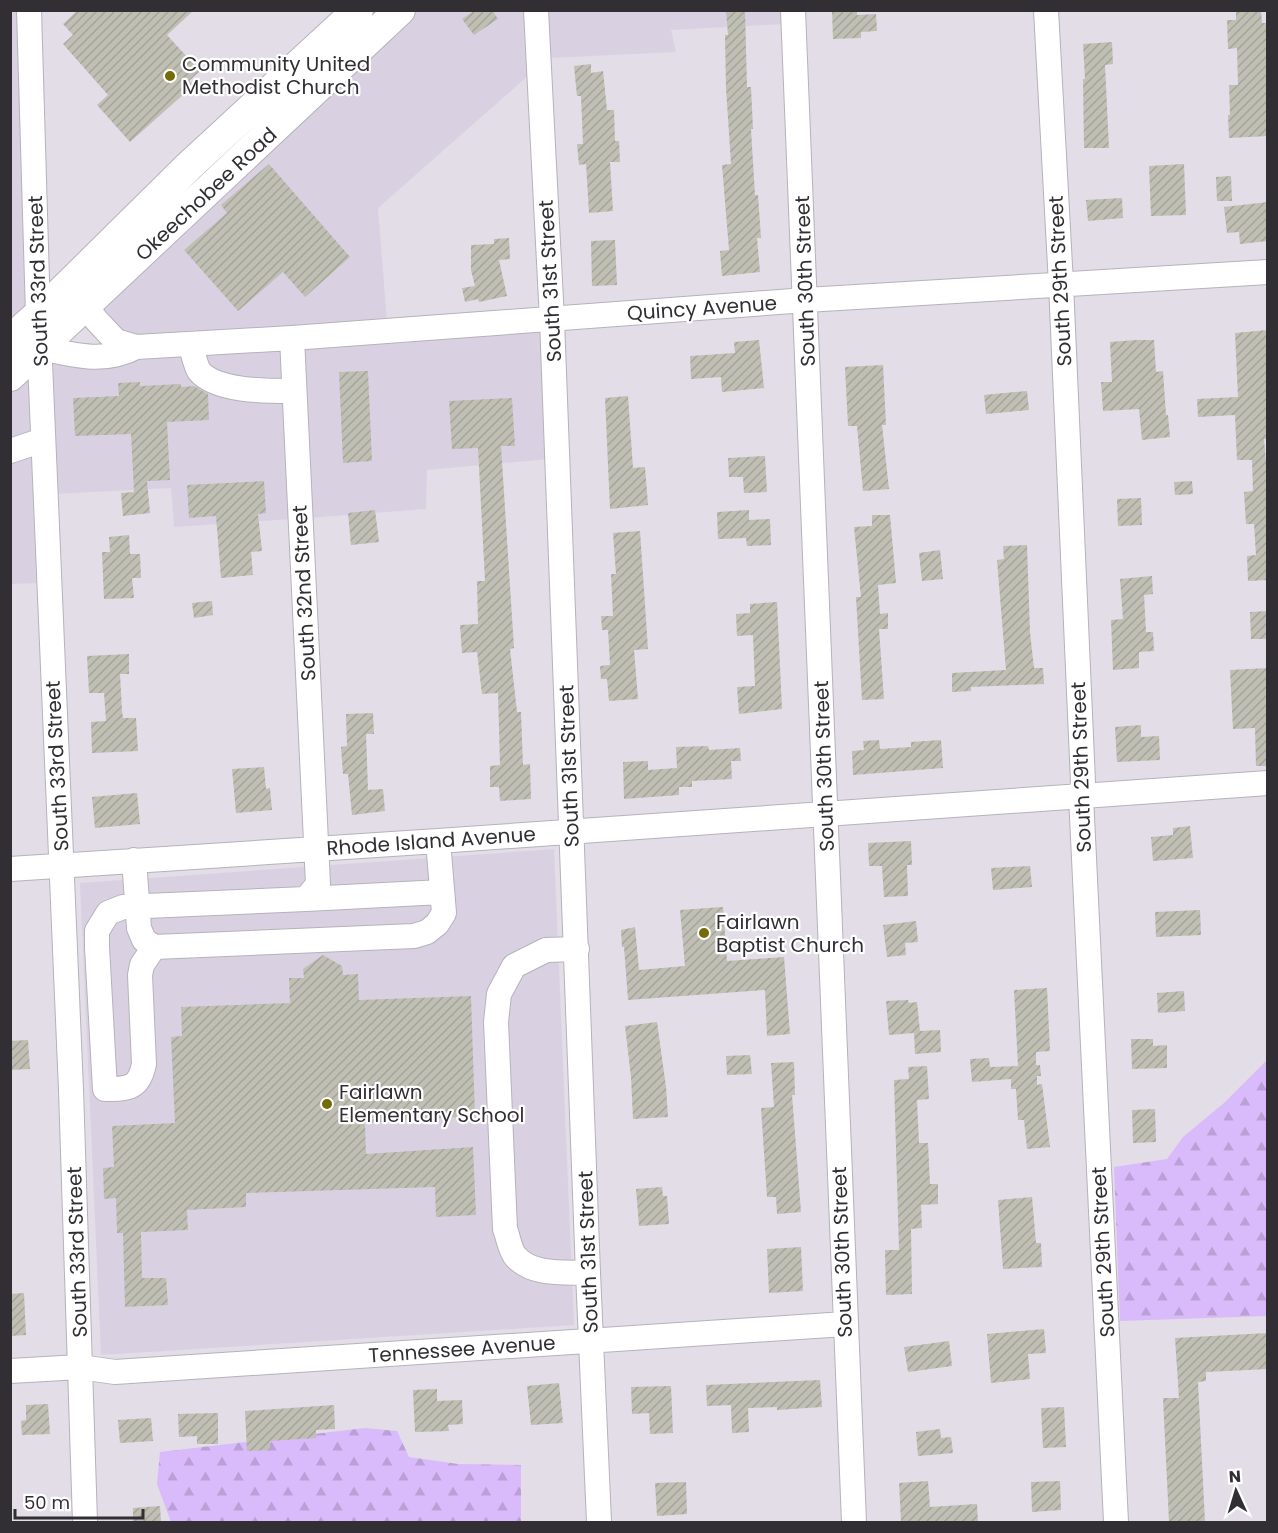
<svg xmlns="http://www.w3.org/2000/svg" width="1278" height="1533" font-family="Poppins,sans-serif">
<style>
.built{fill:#d9d1e2}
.forest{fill:url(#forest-firs)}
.building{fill:url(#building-hatch)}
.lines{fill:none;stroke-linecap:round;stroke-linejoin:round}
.minor-casing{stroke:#b6b2bb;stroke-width:26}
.major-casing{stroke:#b6b2bb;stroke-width:32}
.minor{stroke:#fff;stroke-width:24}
.major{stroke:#fff;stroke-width:30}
.poi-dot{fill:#766c07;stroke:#fff;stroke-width:2}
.labels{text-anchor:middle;stroke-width:4.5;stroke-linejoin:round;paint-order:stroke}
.poi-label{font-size:20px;fill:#312f33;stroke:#fff;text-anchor:start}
.street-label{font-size:20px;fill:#312f33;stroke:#fff}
</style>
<defs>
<pattern id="forest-firs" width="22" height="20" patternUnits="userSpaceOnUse" patternTransform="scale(1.5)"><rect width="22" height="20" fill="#d9bafb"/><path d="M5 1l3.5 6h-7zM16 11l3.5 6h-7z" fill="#bba0d8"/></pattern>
<pattern id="building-hatch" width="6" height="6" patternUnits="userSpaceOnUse" patternTransform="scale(1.5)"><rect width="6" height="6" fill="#c0bfb4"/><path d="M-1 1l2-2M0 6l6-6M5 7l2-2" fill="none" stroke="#a5a49b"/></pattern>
</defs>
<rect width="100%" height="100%" fill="#e2dde7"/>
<path class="built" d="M21,10L29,311L11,327L10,11Z
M413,11H527L530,74L378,208L387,321L141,337L139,334L135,336L120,332L98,308Z
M544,11H785V24L671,30L676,52L549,58Z
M544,330L549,459L427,470L426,509L309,518L301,347Z
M284,348L292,519L174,527L171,488L54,494L50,360L137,357L142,359L143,356Z
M32,369L40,583L11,584V389Z
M554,849L574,1325L101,1355L80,883Z"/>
<path class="forest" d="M1266,1061H1267V1316L1120,1321L1114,1167L1167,1159L1183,1137L1224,1103Z
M365,1428L397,1431L409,1457L458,1464L521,1465V1522H171L157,1484L160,1452Z"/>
<path class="building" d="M78,10H194L167,35L200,71L189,81L194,85L130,142L97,105L108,95L63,44L73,35L63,24Z
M475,10H492L498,19L474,35L462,19Z
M726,10H745L747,87H751L753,129H751L755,195H758L761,238H757L760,272L722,276L720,251L729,250L722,165L731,164L726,88L725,35H728Z
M832,10H857V15L876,14L877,31L861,32V38L833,39Z
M1236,10H1261L1262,23H1267L1268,136L1229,138L1228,115H1230L1229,85H1238L1237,48L1228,49L1227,20H1236Z
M1112,42L1113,64L1105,65L1109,148H1084L1083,79H1085L1083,44Z
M591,64V73L603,71L607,110H614L615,141H619L620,162H610L613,211L589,213L586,164L579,165L577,144H583L581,96H577L574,66Z
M269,164L350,257L305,297L283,272L238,311L184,250L227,213L221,205Z
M1184,164L1186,215L1151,216L1149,166Z
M1231,176L1232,201H1217L1216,177Z
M1122,198L1123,218L1088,221L1086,200Z
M1268,202V241L1240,244L1239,232L1227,233L1224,207Z
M509,238L510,259L499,260L507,296L479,302L478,299L465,302L462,288L475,286L471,270V245L494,244V239Z
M615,240L617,285L592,286L591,241Z
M1268,330V439H1264L1268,483V580L1248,581L1247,556L1256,555L1254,524H1246L1244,492L1253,491L1252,460H1237L1235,415L1198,417L1197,399L1238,397L1235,333Z
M759,340L764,388L722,392L721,377L691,379L690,356L735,353L734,342Z
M1136,340H1154L1156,372L1163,371L1166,415H1168L1170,437L1142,440L1139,409L1103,411L1101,382H1112L1110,342Z
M883,365L886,425H882L889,489L863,491L857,426H848L845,367Z
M368,371L372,461L343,463L339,372Z
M140,382V386L181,384V387L194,386L208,394L209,420L167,422L170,480L147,481L150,513L123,516L121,493L134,492L131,434L75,436L73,398L119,396L118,383Z
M1027,391L1029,410L986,414L984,395Z
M628,396L633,468L645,467L648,505L610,509L605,398Z
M512,398L515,446H501L514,648L510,649L517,712H521L523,765L530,764L531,799L500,801L499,787H490V766L500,765L498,693L482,694L477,652L462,653L460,625L478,624L477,581H485L478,448L452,449L449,401Z
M765,456L767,492L744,493L743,477H729L728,458Z
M264,481L266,513L258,514L262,551L251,552L253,575L221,578L216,516L189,518L187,485Z
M1192,481L1193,494L1175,495L1174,482Z
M1141,498L1142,525L1118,526L1117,499Z
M375,510L379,542L351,545L348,513Z
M749,510V520L770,519L771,545L747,546L746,538L718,539L717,512Z
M872,515H890L896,583L878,585L880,614L888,613V629H879L884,699L862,700L856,597H861L854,527L872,526Z
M640,531L648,649L634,650L638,699L609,701L607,679H601L600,666L610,665L608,630H602L601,616H613L611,574H616L613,533Z
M129,535L130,554H140L141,578H132L134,598L104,599L102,552H110L109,537Z
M1027,545L1030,632L1034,668H1043L1044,684L971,687V691L952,692V673L1006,670L997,560L1004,559L1003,546Z
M940,550L943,579L922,581L919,553Z
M1152,576L1153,594L1144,595L1146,632H1153L1154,651L1139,652V668L1113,670L1111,620L1123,619L1120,579Z
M212,601L213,615L194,618L192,603Z
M777,602L782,709L739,714L737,687L755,686L753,635L737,636L736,614L750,613V604Z
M1268,611V639H1251L1250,612Z
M129,654V674H120L122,711L123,718H136L138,751L92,753L91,722L106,721L104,693H89L87,656Z
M1268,668V766H1256L1255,728L1233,729L1230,670Z
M373,713L374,734H366L368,790L383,789L385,811L352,815L348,774H343L341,747L347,746L346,714Z
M1141,725V737L1159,736L1160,760L1117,762L1115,727Z
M879,740L880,749L911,747V742L941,740L943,768L853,775L852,751L864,750L863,741Z
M708,746L709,750L740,748L741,761H731L732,779L692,781V787H679V795L624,799L623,762L648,761V770L677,768L676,747Z
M264,767L266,789L270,788L272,810L236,813L232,769Z
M137,793L140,824L95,828L92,797Z
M1190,826L1193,858L1153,861L1151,837L1173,835V828Z
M911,841L912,865H907L908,896L884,897L882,866H869L868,843Z
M1030,866L1032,887L993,890L991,868Z
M723,907L727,961L784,957L790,1034L767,1036L765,990L628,1000L624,947H622L621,930L635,927L639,970L685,966L680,910Z
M1200,910L1201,935L1156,937L1155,912Z
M916,921L918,942L905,943L906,955L887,957L883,925Z
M323,955L342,966L343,975L358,974L359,1000L471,996L475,1116L365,1123L366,1154L473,1147L476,1215L436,1217L435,1187L246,1193V1207L187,1210L188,1230L141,1232L142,1278H166L168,1305L125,1307L123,1233H117L116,1198L104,1199L103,1168L114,1167L112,1126L175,1123L171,1037L182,1036L181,1007L290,1003L289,978H304L303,969Z
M1047,988L1050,1051L1036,1052V1065H1040L1041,1076H1037V1085L1042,1084L1050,1147L1027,1149L1024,1120H1018L1016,1089H1011V1079L972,1082L970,1059L989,1058L990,1067L1018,1066L1014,990Z
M1184,991L1185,1011L1158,1013L1157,993Z
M908,1000L909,1003L917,1002L920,1031L940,1030L941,1052L915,1054L914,1033L889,1035L886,1001Z
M657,1022L666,1087L668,1117L633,1119L631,1077L625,1026Z
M1131,1039H1153V1046L1167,1045V1068L1132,1069Z
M28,1040L30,1069L10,1070V1041Z
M750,1055L752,1074L727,1075L726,1056Z
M794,1062L795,1095H792L801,1212L777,1214L776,1197H767L761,1108L774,1107L771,1063Z
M927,1066L929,1099L917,1100L919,1143H928L930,1184H938V1204L921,1205L922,1228L911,1229L912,1294L886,1295L885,1250H899L894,1080L909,1079L908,1067Z
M1155,1109L1156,1142L1133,1143L1132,1110Z
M662,1187L663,1196H667L669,1224L639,1226L636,1189Z
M1032,1197L1036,1243H1041L1042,1267L1003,1269L998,1200Z
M801,1247L803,1291L769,1293L767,1249Z
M24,1293L26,1335L10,1336V1294Z
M1044,1329L1046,1353L1028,1354L1030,1379L991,1383L987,1334Z
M1268,1333V1369L1206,1372V1381L1198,1382L1205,1522H1169L1163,1398H1179L1175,1338Z
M949,1341L952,1366L908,1372L904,1347Z
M820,1380L822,1407L777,1410V1407L748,1408L749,1432L732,1433L731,1405L707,1406L706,1385Z
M559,1383L563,1423L531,1425L527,1386Z
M671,1386L673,1433L650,1434L649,1413L632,1414L631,1387Z
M437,1389V1401L462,1400L463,1424L448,1425L449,1431L415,1432L413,1390Z
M48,1404L50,1434L22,1435L21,1421L26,1420V1405Z
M334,1405L335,1429L316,1430V1438L270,1441V1450L247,1451L245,1411Z
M1064,1407L1066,1447L1043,1448L1041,1408Z
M218,1413V1444H197V1436L179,1437L178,1414Z
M151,1418L153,1441L120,1443L118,1420Z
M940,1429L941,1438L951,1437L953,1453L918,1456L916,1432Z
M928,1481L930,1507L977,1504L978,1522H901L899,1483Z
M1060,1481L1061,1510L1032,1512L1031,1482Z
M686,1482L687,1514L657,1516L655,1483Z
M160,1506L161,1522H133V1508Z"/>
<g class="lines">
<defs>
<path id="minor" d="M29,10L38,315L71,1090L85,1522
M536,10L552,320L588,1273L599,1522
M793,10L854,1522
M1046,10L1061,284L1083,782L1081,796L1116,1522
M86,306L97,321L116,341L136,347L292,338L806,300L1268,272
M190,344C193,352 195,364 199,371C216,392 270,391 294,391
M41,348C73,355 105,364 136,347
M10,451L43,440
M134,860L139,928L144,940L154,947L414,936L427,932L437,924L444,913L438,841
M10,869L438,841L1268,783
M306,899L442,892
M154,947L142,965L140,975L144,1064C139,1089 128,1089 105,1089L97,947V931L108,913L123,907L306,899L318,884L292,338
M577,949L546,950L514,966L499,994L496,1022L505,1229C508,1236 510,1250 515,1256C532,1276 564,1272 588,1273
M10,1371L80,1367L115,1372L845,1324"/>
<path id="major" d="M10,340L38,315L189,166L358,10
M10,376L400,10"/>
</defs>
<use href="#minor" class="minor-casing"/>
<use href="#major" class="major-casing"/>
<use href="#minor" class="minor"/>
<use href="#major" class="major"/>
</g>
<g class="poi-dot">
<circle cx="170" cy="76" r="6"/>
<circle cx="704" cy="933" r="6"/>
<circle cx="327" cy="1104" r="6"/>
</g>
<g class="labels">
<g class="poi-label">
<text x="182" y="71">Community United<tspan x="182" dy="23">Methodist Church</tspan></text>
<text x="716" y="929">Fairlawn<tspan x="716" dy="23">Baptist Church</tspan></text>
<text x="339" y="1099">Fairlawn<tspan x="339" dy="23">Elementary School</tspan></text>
</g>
<g class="street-label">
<text transform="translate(206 194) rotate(-43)" y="7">Okeechobee Road</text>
<text transform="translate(38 281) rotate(-92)" y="7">South 33rd Street</text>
<text transform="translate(550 281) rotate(-93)" y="7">South 31st Street</text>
<text transform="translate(805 281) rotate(-92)" y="7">South 30th Street</text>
<text transform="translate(1060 281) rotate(-93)" y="7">South 29th Street</text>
<text transform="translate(702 308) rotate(-4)" y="7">Quincy Avenue</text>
<text transform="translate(304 593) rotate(-93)" y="7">South 32nd Street</text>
<text transform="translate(57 766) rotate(-93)" y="7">South 33rd Street</text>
<text transform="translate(569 766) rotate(-92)" y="7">South 31st Street</text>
<text transform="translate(824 766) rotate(-92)" y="7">South 30th Street</text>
<text transform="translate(1081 767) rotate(-92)" y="7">South 29th Street</text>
<text transform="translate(431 841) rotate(-4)" y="7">Rhode Island Avenue</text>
<text transform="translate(77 1252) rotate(-92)" y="7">South 33rd Street</text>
<text transform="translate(588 1252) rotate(-92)" y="7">South 31st Street</text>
<text transform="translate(842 1252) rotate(-92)" y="7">South 30th Street</text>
<text transform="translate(1103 1252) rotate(-93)" y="7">South 29th Street</text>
<text transform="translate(462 1349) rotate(-4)" y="7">Tennessee Avenue</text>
</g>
</g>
<rect width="1278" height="1533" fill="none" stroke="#312f33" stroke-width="24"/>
<g transform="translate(1236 1491) rotate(356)" stroke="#ffffff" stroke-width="4.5" paint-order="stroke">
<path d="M0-4.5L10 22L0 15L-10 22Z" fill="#312f33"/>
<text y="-9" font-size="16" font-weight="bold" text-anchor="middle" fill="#312f33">N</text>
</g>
<path d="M15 1509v9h128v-9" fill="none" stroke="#312f33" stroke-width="3"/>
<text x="24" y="1509" font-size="18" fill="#312f33" stroke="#ffffff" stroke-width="4.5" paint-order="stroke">50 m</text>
</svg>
